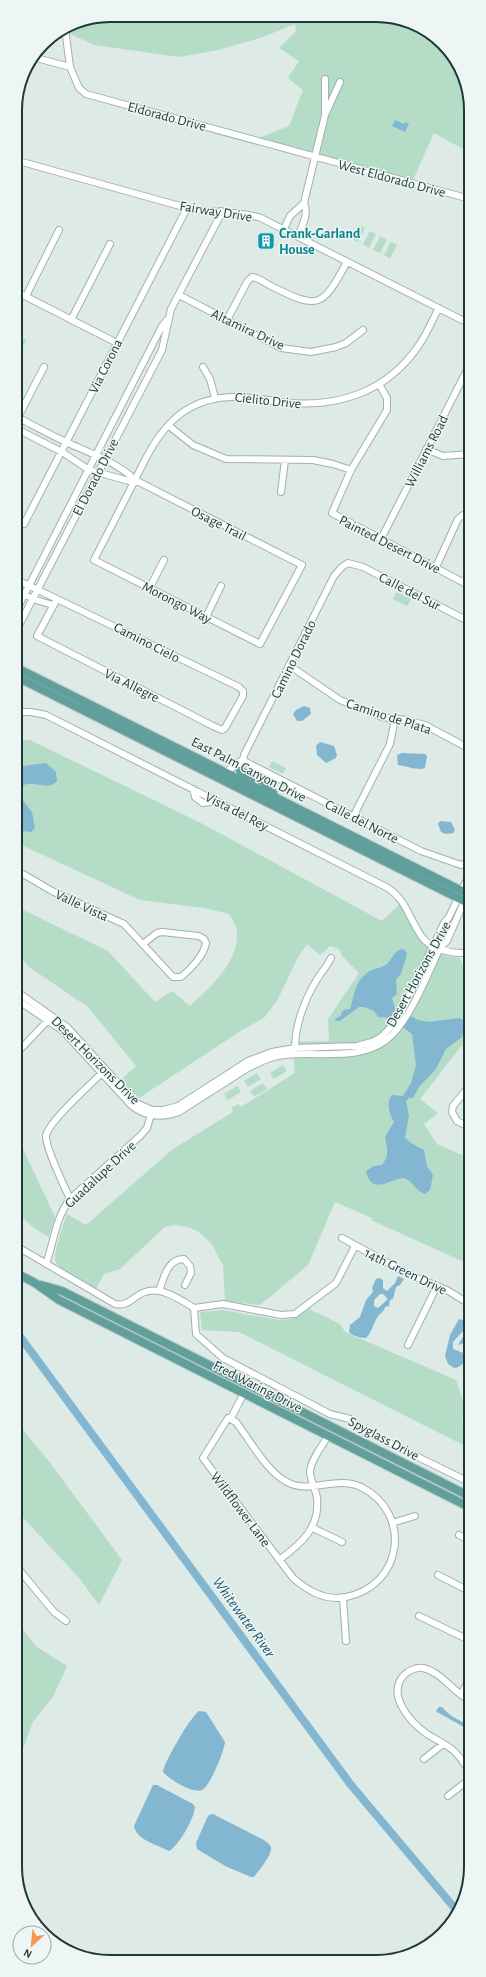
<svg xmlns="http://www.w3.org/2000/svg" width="486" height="1977" font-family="'Alegreya Sans',sans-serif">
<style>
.green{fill:#b5dcc7}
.water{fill:#83b6d1;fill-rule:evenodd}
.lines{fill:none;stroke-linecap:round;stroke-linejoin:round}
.river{stroke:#83b6d1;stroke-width:8}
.minor-casing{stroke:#a0b1ae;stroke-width:8}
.major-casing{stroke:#bcc4c3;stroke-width:10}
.minor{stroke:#fff;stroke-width:6}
.major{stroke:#60a09c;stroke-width:8}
.labels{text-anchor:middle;stroke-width:3;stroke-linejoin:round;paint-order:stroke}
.street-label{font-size:14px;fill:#1f3937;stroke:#edf6f4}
.culture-label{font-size:14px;font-weight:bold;fill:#0d838f;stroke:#edf6f4;text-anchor:start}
.water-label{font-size:15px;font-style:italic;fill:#185476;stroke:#edf6f4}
.rim{fill:none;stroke:#1f3937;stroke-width:2}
</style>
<rect width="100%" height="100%" fill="#ddeae6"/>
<path class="green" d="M110,15L394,17L443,43L470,98V153L434,133L413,180L259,138L289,126L303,90L288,78L299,61L279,48L296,31L295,24L260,38L218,50L179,57L94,45L62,30L74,22Z
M359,225L365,228L358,242L352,239Z
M370,231L376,234L369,248L363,244Z
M380,236L387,240L380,253L373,250Z
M391,242L397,245L390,259L384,255Z
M20,337L26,340L19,354L15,352V345Z
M397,592L411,599L407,606L393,599Z
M30,740L199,822L382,921L400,904C415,935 424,954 460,958L466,973L470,975V1038L463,1044L420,1099L438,1113L424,1124L437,1144L471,1159V1265L371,1220L372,1218L335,1202L308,1265L260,1305L225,1301L223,1265L211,1243L199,1232L188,1227L175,1225L165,1227L120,1269L104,1274L96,1289C87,1284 60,1271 56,1262C52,1254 64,1223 67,1214L86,1225L173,1149L233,1112L231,1108L238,1104L241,1107L295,1073L292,1042L329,1041L328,1019L359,973L342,956L339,949L330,946L320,955L307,944L297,959L278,999L264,1018L242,1030L136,1100L119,1082L136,1066L88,1007L29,967L16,952L15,906L108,951L155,1002L172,991L190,1006C210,988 243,959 236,927C235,923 231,918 229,914L204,908L140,900L15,842V741Z
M272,761L286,768L283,774L269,767Z
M283,1065L287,1071L274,1079L270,1073Z
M257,1073L261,1079L248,1087L244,1081Z
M263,1083L267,1089L254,1097L250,1091Z
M237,1086L241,1092L228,1100L224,1094Z
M16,1087L22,1109L16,1125Z
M16,1134L55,1217L49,1237L34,1228L16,1212Z
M309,1309L340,1324L345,1332L456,1380L465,1407L462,1422L471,1423V1449L239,1332L202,1330L200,1312L223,1310L279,1320L292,1319Z
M16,1421L51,1464L122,1560L99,1605L80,1579L16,1510Z
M16,1621L37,1647L67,1666L53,1697L33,1722L16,1767Z"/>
<path class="water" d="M395,120L404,124L405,122L409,124L405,132L392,126Z
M304,706L310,708L311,714L302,721H297L293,714L296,710Z
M320,742L334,746L337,755L336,758L326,763L317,755L316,746Z
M402,753L425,754L427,756L425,768C418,771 407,766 398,765L397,755Z
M46,763L56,772L57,781C48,792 33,779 22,786L21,798L32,812L35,828L31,832L15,830V767Z
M440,821L451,822L455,830L453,833L446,834L441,832L438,824Z
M402,949L405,950L407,954L401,974L396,980L397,994L392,998L395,1008L418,1020L429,1022L459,1018L463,1020L466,1024L462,1037L446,1049L436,1069L419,1087L413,1098H409L406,1101L409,1116L405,1138L411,1143L424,1150L427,1166L433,1175L430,1190L425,1194C416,1191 413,1181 404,1178C391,1178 372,1197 366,1171L374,1166L382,1165C390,1154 387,1149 385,1137L394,1122C389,1114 386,1102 392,1095L403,1096L411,1083L416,1065L412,1034L391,1018L378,1017L374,1011L364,1007H359L340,1021H336L335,1019L341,1016V1013L344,1010L350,1009C355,995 354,980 370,971C375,968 382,968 387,964C393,959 393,951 402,949Z
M398,1276L404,1279L400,1285L396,1287L393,1299L390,1300L389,1306L385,1307C384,1313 379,1313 377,1318C373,1324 372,1332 366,1338C361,1338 353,1336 349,1332L350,1325L360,1317L366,1300L373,1292L372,1288L376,1279L379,1278L383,1280V1288L387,1291L395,1283ZM380,1294H383L388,1299L378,1308L374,1306V1300Z
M459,1319L467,1321L471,1334L466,1337L467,1342L458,1345L464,1335L463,1331L453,1342V1349L466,1354C464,1362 463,1367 454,1368L448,1364L445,1356L450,1335Z
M439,1707H442C450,1717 460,1720 471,1727V1731L437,1712L436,1711Z
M199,1711L206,1712L225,1742C224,1752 210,1786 202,1790C192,1794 169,1779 163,1772C164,1762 191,1716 199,1711Z
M153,1785H157L193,1804L195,1807C195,1817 178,1847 169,1851C158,1845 136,1840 134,1826Z
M213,1814L264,1840C266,1842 270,1844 271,1847C272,1856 259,1870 254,1877H251L225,1866L197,1849L196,1843L207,1818L209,1815Z"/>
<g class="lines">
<path class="river" d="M16,1331L351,1785L458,1912"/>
<defs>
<path id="minor" d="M65,28L70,67
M33,57L70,67L79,88L86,94L470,199
M325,113V79
M15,160L187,208C212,214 236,210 261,218L470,324
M284,229L290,216L304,203
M298,236C302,226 309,214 304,203L325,115L340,82
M15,291L117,343
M179,295L281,348L311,352L336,347L346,343L363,330
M26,296L59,230
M71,320L110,244
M227,320L247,282L252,277C259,278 265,283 271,286C319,310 322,308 347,262
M203,367L210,379L215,398
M462,380L470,385
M379,384L387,398V410L351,470L332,513L470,586
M15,416C33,425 50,435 68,443C88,452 120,464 135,480L302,565L260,644L94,560L135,480C146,457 158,432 179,415C210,391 244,396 280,402C335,409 387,393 419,345C427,334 432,320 439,308
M15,423L44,367
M169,426L193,445L226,459L313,460L333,464L351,470
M15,428L62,452L89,470L129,481L135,480
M426,449L443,456L470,454
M281,492L285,460
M15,520L24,524L187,208
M381,539L470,364
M436,567L458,519L463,515L470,517
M15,579L57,599
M15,589L33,599L53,605
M149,589L164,560
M57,599L239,687L243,691V696L225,728L222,730L213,726L37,636Z
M15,613L162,326L168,319
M206,617L221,586
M15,633L162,350L171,309L220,216L221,211
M290,666L340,700L382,717L406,720L425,725L470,749
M15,712H31L46,715L388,888C407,901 409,919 422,937C431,950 456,955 470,952
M242,760L421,851L461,865L466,863L470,853
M224,771L229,770L242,760
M238,774L243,762L244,755L334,576L342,567L348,563L363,567L470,622
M193,789L195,797L203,803L216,801
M353,817L390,744L395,718
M15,871L23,874L52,891L124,924L173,977H181C191,969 204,955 206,943L204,939L199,936L162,932L157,933L143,944
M16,991L67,1027L136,1103L152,1110H164L178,1106L248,1061L272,1052L295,1048L357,1046L372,1042L381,1037L394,1024L402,1011L444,923L449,917L470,873
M16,999L63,1031L132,1106C146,1117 162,1118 179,1112L248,1068C260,1062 272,1056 285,1055C321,1051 366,1063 393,1034C412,1014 428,973 440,948L447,941L470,888
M295,1048C295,1026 304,1001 316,981C321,973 327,966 331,958
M16,1054L50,1018
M471,1084L453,1106L452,1112L457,1121L471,1128
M70,1199C64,1185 46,1150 46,1136C47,1123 92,1083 103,1072
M342,1238L408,1274L447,1290L471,1305
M16,1246L115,1304C129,1307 133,1296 145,1292C161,1286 181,1300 194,1308
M46,1264C54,1242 55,1219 70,1199L140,1136L147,1128L152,1111
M159,1291C164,1278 167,1259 184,1259L190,1266L191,1273L185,1285
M194,1308L196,1334L223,1358L330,1414L350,1419L365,1431L471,1483
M194,1308L223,1304L281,1315L295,1314L336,1283L355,1246
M408,1345L437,1286
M228,1418L236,1422C249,1439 267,1472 287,1482C310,1495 335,1475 361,1487C413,1513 403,1586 346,1597C325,1601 308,1591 293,1578L203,1458Z
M231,1418L244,1393
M392,1523L415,1516
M313,1528L342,1542
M459,1535L471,1541
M279,1560C301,1544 320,1528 317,1498C316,1489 310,1481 310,1471C311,1460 322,1446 328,1436
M16,1566L54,1612L66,1621
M438,1575L471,1592
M343,1598L346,1641
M419,1616L471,1641
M461,1695L471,1675
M471,1701C453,1693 442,1672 423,1668C416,1667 408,1671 404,1675C386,1695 410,1722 427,1734C436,1740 447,1744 455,1752C462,1759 468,1768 471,1778
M424,1759L443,1744
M448,1796L471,1778"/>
<path id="major" d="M15,667L470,895
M15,676L470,904
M240,771L262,781L273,793
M16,1273L35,1283L59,1300L471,1508
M41,1285L62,1291L471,1497"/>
</defs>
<use href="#minor" class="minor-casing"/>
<use href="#major" class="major-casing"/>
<use href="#minor" class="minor"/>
<use href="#major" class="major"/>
</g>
<defs>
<symbol id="building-square" viewBox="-11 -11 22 22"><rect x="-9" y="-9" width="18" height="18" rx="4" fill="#0f9aa8" stroke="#edf6f4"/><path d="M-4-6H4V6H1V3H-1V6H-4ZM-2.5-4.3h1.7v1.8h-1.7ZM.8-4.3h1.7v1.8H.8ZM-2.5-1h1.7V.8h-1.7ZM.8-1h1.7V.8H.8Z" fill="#fff"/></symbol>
</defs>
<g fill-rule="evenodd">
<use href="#building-square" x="256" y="231" width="20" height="20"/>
</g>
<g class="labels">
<g class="street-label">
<text transform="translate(167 116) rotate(15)" y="5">Eldorado Drive</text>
<text transform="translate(392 178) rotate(15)" y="5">West Eldorado Drive</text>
<text transform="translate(216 211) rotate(9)" y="5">Fairway Drive</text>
<text transform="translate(248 329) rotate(25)" y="5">Altamira Drive</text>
<text transform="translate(105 366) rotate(-63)" y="5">Via Corona</text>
<text transform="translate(268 400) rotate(6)" y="5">Cielito Drive</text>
<text transform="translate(426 451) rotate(-63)" y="5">Williams Road</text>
<text transform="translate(95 477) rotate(-63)" y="5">El Dorado Drive</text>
<text transform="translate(219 523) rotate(27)" y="5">Osage Trail</text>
<text transform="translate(390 544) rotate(27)" y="5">Painted Desert Drive</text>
<text transform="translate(410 591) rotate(27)" y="5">Calle del Sur</text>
<text transform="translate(177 602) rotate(27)" y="5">Morongo Way</text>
<text transform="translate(147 642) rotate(27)" y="5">Camino Cielo</text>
<text transform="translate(293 659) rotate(-64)" y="5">Camino Dorado</text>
<text transform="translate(132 685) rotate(26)" y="5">Via Allegre</text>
<text transform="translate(389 716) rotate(18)" y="5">Camino de Plata</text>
<text transform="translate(249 769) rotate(27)" y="5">East Palm Canyon Drive</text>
<text transform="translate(237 811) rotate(27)" y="5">Vista del Rey</text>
<text transform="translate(362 821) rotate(27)" y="5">Calle del Norte</text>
<text transform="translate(82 905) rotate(25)" y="5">Valle Vista</text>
<text transform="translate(418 974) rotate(-61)" y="5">Desert Horizons Drive</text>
<text transform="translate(96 1060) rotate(45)" y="5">Desert Horizons Drive</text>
<text transform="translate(100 1174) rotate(-43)" y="5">Guadalupe Drive</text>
<text transform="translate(406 1271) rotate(26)" y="5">14th Green Drive</text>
<text transform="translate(258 1386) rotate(27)" y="5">Fred Waring Drive</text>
<text transform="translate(384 1438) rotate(28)" y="5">Spyglass Drive</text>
<text transform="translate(241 1509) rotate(53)" y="5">Wildflower Lane</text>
</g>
<g class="culture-label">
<text x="279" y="238">Crank-Garland<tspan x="279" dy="16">House</tspan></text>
</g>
<g class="water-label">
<text transform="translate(244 1617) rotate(54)" y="5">Whitewater River</text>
</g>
</g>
<path d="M0 0H486V1977H0ZM110 22H376A88 88 0 0 1 464 110V1867A88 88 0 0 1 376 1955H110A88 88 0 0 1 22 1867V110A88 88 0 0 1 110 22Z" fill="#edf6f4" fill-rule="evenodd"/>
<path class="rim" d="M110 22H376A88 88 0 0 1 464 110V1867A88 88 0 0 1 376 1955H110A88 88 0 0 1 22 1867V110A88 88 0 0 1 110 22Z"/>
<g transform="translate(32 1945) rotate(207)"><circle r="19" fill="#edf6f4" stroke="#9baaa8"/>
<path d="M0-3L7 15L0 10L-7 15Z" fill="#f59750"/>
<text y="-6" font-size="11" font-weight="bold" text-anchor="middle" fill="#1f3937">N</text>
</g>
</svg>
